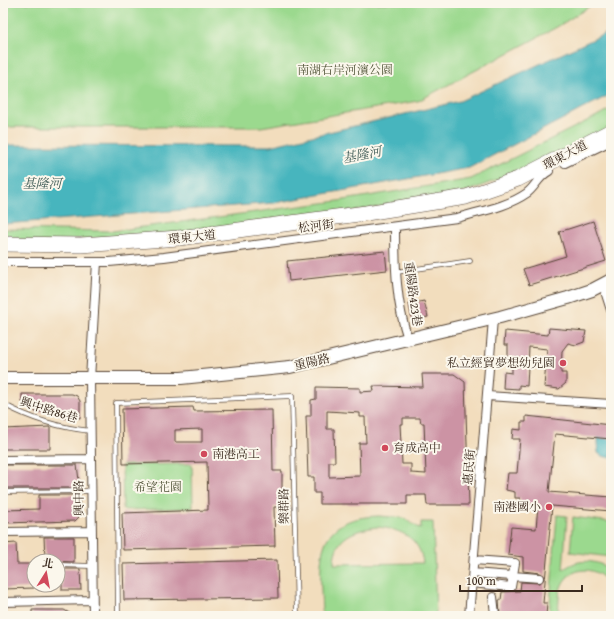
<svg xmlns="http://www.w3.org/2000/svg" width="614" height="619" font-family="'Gentium Book Plus','Noto Serif TC',serif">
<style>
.green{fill:#9bd98e;stroke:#6b8256;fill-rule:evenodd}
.water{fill:#46b5be;stroke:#40706e}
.building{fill:#cc93a4;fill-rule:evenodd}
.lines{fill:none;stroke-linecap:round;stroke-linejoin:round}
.lane-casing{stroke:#564536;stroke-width:5.5}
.street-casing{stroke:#564536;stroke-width:10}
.secondary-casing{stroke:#564536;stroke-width:14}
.highway-casing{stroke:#564536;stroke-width:16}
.lane{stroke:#fff;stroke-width:4}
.street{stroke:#fff;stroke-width:8}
.secondary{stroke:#fff;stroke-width:12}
.highway{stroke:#fff;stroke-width:15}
.poi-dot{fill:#d1495b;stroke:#fbf7ec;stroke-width:1.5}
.labels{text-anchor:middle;stroke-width:4;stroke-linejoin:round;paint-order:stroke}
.park-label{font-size:12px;fill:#53563a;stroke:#fbf7ec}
.street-label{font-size:12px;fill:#3b2a1e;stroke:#fbf7ec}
.poi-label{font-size:12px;fill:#3b2a1e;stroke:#fbf7ec;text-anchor:end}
.water-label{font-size:13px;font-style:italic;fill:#3f5b56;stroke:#fbf7ec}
</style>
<rect width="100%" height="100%" fill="#fbf7ec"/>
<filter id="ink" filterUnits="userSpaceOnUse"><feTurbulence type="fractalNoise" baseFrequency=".025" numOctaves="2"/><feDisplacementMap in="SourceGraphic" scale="8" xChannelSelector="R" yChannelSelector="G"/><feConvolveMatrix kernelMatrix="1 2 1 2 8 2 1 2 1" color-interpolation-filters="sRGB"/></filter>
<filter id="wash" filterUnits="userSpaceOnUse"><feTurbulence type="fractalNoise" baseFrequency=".012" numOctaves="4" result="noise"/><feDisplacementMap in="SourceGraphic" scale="16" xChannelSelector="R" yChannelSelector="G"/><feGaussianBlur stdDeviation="0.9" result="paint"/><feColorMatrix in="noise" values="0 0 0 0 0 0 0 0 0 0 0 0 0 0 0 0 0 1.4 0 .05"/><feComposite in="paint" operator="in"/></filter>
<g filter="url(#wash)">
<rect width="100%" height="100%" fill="#f2ddbd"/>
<path class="green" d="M3,3H595L557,27L418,101L261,127H3Z
M611,109V129L568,153L460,194L239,229L3,245V229L113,231L338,201L471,179Z
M192,464L193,508L123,510L122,465Z
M557,515L567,516L563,570C577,558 596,559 611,570V591C606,567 572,562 562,585C558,593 559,607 558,616H549Z
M379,516L403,518L421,529V522H433L436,616H322C321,564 309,518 379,516ZM377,527C401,529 420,538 423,563L334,564C334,537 354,530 377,527Z
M573,517L611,522V557L570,552Z"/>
<path class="water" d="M611,31V94L469,168L274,203L3,224V145L270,146L460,101Z
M598,437L611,439V458L602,456L598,453Z"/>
<g id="blocks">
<path class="building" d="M593,221L606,261L529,285L523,269L566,256L559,232Z
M385,251L387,270L289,281L287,261Z
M424,301L428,317L412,320L409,304Z
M549,328L586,331L584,342L576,345L568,343L562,351L561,373H566V383L559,389L544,387L547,349L529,347L527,386L519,385V389L503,388L504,372L512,373V357L508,358V345H504L505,331L548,335Z
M422,374H454L465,382L469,505H427L426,495H407V504H320V493H314V477H308L306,416H311V400L316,399V387L360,388V392L374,391L373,386L423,387ZM327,411L360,413V417H365L366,443H359L360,476L329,477V462H335L334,429H327ZM403,418H420L421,423H424L426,474L411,473V464H402L400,424H403Z
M22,394H72L77,396L80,401V418H63V416L61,417V411L35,412V405L24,406V402H22Z
M193,407L194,411L272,410L273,471H282V507H274L275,546L123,550L122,513L208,510L207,462L123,464L122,409ZM202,429V442H175V430Z
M526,416L611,425V439L555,434L549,492L611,497V511L552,506L543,603H547L546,616H500L499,600H501L502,592L520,591L521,582L539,583L544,579V575L540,573L523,571V557L508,555L511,527L536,529L538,505L520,504V498H515V492L506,490L508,473H517L520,439H512L513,429L521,430V422H526Z
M50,427V449H3V429Z
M3,465H77L80,488H3Z
M39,495H80L79,517L75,521L3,523V510L39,509Z
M44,537H74V562L48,561V559H45Z
M16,543L17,564H34V588L3,589V544Z
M277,560L278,598L124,600L123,564Z
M62,569H80L81,590H62Z
M32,610H64L75,616H32Z"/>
</g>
</g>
<g filter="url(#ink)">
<use href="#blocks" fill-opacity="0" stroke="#564536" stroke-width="1"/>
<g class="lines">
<defs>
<path id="lane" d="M396,272L470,261
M3,404C29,418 61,428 91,431
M3,492L91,491
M58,565L92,566
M118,616L116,403L292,396L297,616"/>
<path id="street" d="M565,163L611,141
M395,227C395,265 396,303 408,339
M3,262H109L164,257L457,218C481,211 507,207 527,193C536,186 538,177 549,171
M603,285L611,310
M487,396L611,404
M3,460L91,459
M3,532L92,531
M473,573L539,578
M472,583L511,587L515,563L474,560
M493,597L495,614
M3,602L92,600
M93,616L90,379L97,262
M469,616L493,319"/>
<path id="secondary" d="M3,378H181L290,367L500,317L568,298L592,290L611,280"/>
<path id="highway" d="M3,244L81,245L179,238L366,213L466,197L518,179L611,131"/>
</defs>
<use href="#lane" class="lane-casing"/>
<use href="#street" class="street-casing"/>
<use href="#secondary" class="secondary-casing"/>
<use href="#highway" class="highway-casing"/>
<use href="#lane" class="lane"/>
<use href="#street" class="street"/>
<use href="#secondary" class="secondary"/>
<use href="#highway" class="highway"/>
</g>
</g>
<g class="poi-dot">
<circle cx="563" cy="363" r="4"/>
<circle cx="385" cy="448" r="4"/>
<circle cx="204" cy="454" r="4"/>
<circle cx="549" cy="507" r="4"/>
</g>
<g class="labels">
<g class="park-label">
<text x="345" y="74">南湖右岸河濱公園</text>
<text x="158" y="491">希望花園</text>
</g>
<g class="street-label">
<text transform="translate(565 155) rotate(-28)" y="4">環東大道</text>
<text transform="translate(316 226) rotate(-7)" y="4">松河街</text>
<text transform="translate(192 237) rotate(-6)" y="4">環東大道</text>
<text transform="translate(413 294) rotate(82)" y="4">重陽路423巷</text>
<text transform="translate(312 362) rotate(-13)" y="4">重陽路</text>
<text transform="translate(49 410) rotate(17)" y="4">興中路86巷</text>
<text transform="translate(469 467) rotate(-85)" y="4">惠民街</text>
<text transform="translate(79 498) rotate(-91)" y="4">興中路</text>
<text transform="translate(284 506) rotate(-91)" y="4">樂群路</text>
</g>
<g class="poi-label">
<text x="555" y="367">私立經貿夢想幼兒園</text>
<text x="393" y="452" text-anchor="start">育成高中</text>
<text x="212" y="458" text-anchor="start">南港高工</text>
<text x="541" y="511">南港國小</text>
</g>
<g class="water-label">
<text transform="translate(362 154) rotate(-11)" y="5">基隆河</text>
<text x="42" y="188">基隆河</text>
</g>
</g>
<rect width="614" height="619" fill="none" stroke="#fbf7ec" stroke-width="16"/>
<g transform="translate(46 573) rotate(11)"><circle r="19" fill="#fbf7ec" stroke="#aea59a"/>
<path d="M0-3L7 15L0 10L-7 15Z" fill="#d1495b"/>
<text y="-6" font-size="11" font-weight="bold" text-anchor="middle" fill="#3b2a1e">北</text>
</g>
<path d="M460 585v6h122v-6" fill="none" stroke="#3b2a1e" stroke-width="2"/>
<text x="466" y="585" font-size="12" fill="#3b2a1e" stroke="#fbf7ec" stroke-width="3" paint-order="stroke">100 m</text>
</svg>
